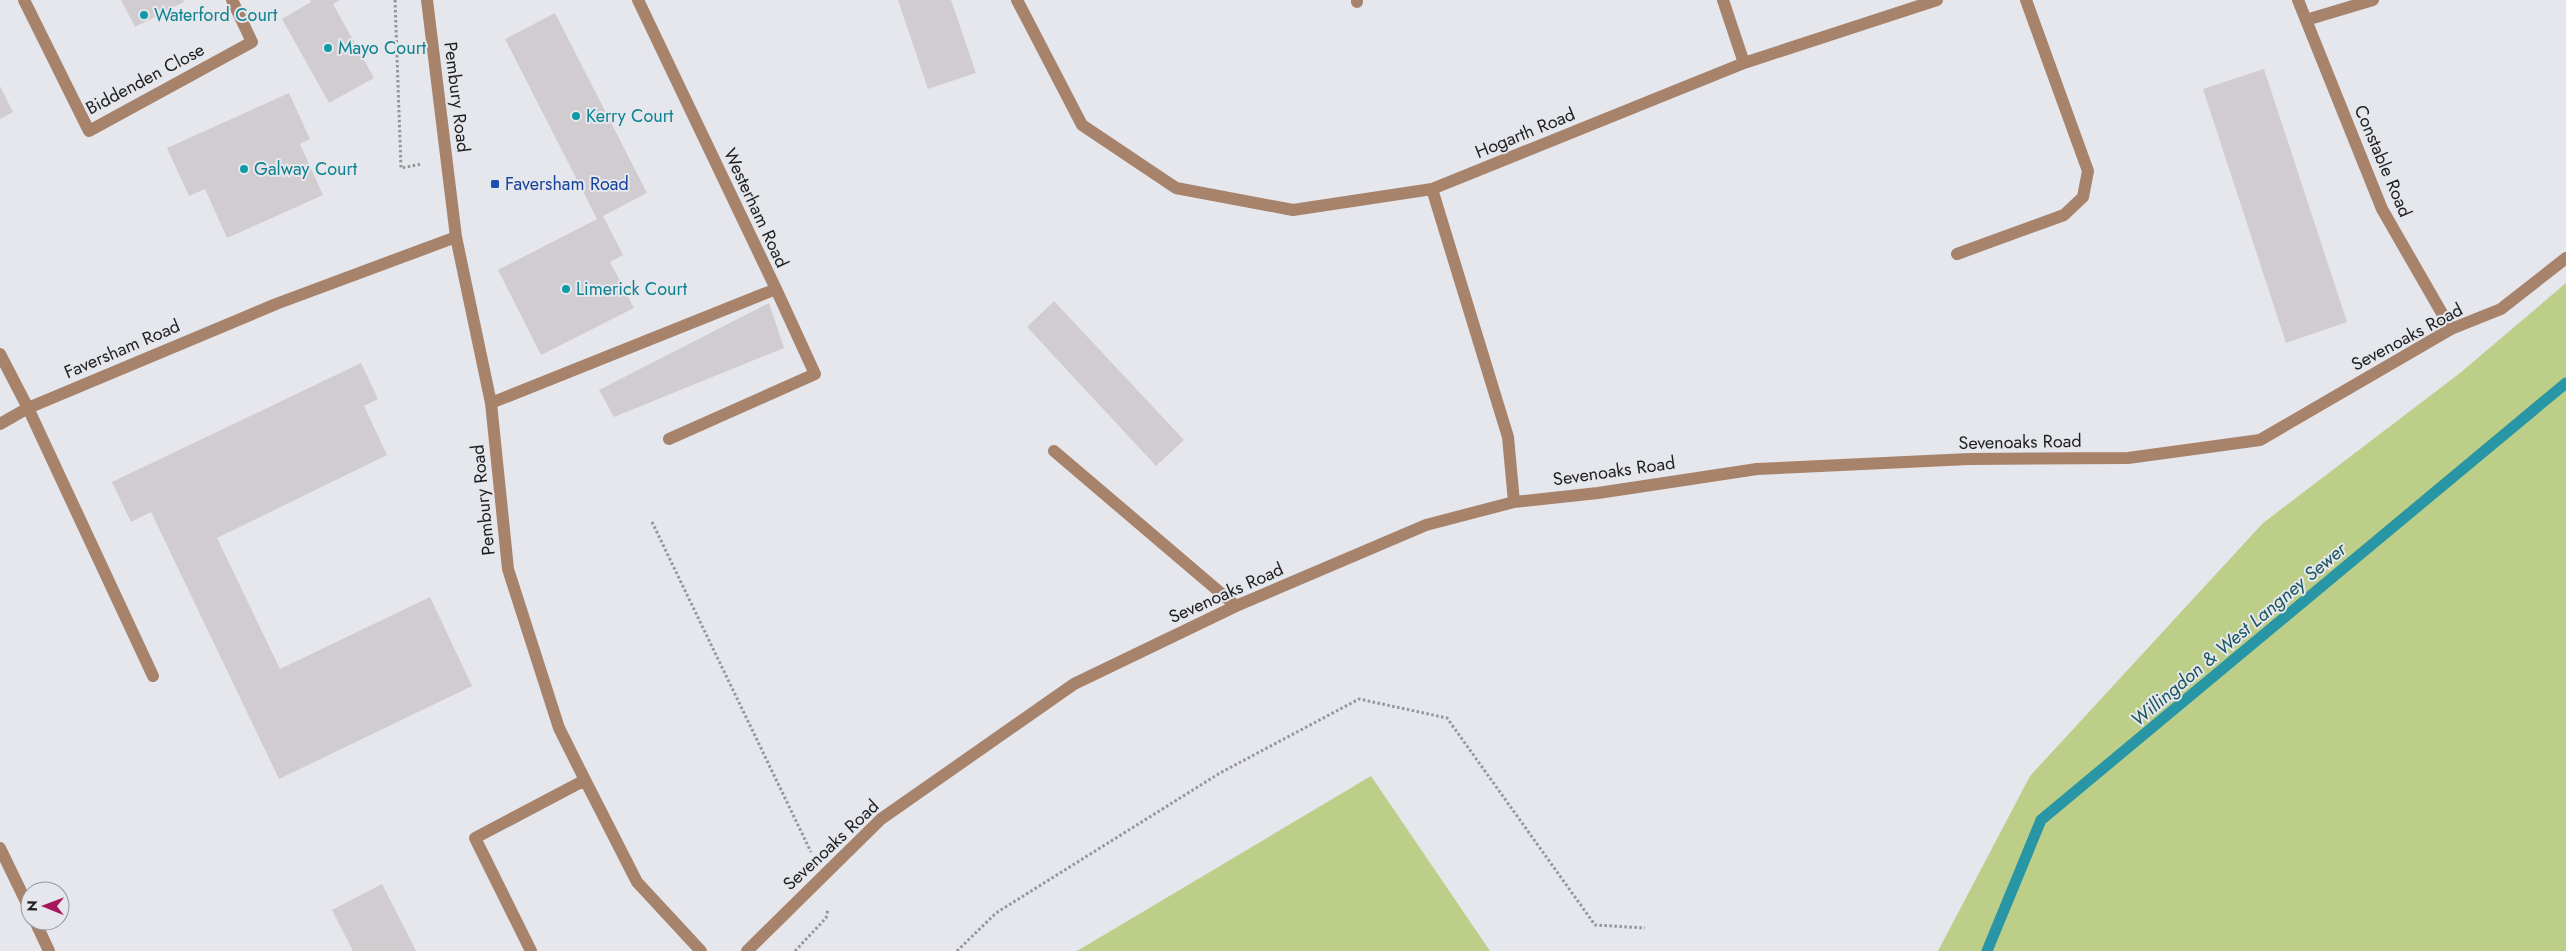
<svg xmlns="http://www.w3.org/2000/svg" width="2566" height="951" font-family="Jost,sans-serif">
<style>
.green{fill:#bdce88}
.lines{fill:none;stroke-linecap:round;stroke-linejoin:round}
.stream{stroke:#2896a4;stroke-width:11}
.building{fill:#d1cccf}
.path{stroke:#95969a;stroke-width:3;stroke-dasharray:2.5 2.5;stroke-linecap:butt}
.minor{stroke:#a7836c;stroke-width:12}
.culture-dot{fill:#0f9aa8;stroke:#e6e7ed;stroke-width:2}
.transit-dot{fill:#1a4fb4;stroke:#e6e7ed;stroke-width:2}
.labels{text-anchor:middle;stroke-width:4;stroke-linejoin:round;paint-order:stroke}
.culture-label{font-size:18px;fill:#0d838f;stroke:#e6e7ed;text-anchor:start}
.street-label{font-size:18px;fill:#1e1f20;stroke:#e6e7ed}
.transit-label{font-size:18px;fill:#164399;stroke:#e6e7ed;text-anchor:start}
.water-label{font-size:19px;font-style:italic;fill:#18555d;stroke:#e6e7ed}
</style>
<rect width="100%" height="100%" fill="#e6e7ed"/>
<path class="green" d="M2566,283V951H1938L2030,776L2263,523L2460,373Z
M1371,776L1490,951H1077Z"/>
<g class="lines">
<path class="stream" d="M1987,951L2041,820L2566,383"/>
</g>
<path class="building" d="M121,0H183L184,2L135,27Z
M310,0H340L333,4L374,78L329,103L282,19L311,2Z
M898,0H951L976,73L928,89Z
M555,13L647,193L603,216L623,255L610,262L634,308L541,355L498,270L597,219L505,39Z
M2264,69L2347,322L2286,343L2203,89Z
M0,86L13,112L0,119Z
M289,93L310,139L300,144L323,195L227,238L205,189L189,196L167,148Z
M1054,301L1184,440L1156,466L1027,327Z
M769,303L784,348L614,417L599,390Z
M361,363L378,399L364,406L387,455L217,538L280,669L430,597L472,686L279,779L151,512L131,522L112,482Z
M382,884L408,935L416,951H353L332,910Z"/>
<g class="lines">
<path class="path" d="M395,0L401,168L422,164
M652,522L811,852
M795,951L826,918L828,909
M957,951L996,913L1220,773L1359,699L1447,718L1595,925L1645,928"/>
<path class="minor" d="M24,0L89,131L252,42L232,0
M427,0L456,237L491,403L508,569L559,728L585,780L637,882L701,951
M1017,0L1082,125L1176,188L1293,210L1432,189
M1357,0V2
M1723,0L1744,63
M2298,0L2382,209L2451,329
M2306,20L2373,0
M1957,254L2064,215L2083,197L2088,171L2026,0
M0,354L28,408L153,676
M491,403L776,289L638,0
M0,424L28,408L276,304L456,237
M669,439L815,374L776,289
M1054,451L1236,606
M1514,502L1508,437L1432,189L1744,63L1937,0
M0,848L30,910
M35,921L49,951
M531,951L475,838L585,780
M747,951L881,819L1074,684L1236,606L1426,525L1514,502L1598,493L1757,469L1969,459L2128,458L2260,440L2451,329L2501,309L2566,258"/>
</g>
<g class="culture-dot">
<circle cx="144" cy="15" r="5"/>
<circle cx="328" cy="48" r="5"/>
<circle cx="576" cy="116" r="5"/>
<circle cx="244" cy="169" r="5"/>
<circle cx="566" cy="289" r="5"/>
</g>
<rect class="transit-dot" x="490" y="179" width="10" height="10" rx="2.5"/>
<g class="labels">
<g class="culture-label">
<text x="154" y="21">Waterford Court</text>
<text x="338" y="54">Mayo Court</text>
<text x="586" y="122">Kerry Court</text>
<text x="254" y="175">Galway Court</text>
<text x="576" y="295">Limerick Court</text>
</g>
<g class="street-label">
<text transform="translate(145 79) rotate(-28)" y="6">Biddenden Close</text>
<text transform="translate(457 97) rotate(83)" y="6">Pembury Road</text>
<text transform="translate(1525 133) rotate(-22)" y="6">Hogarth Road</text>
<text transform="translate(2383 161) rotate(67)" y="6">Constable Road</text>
<text transform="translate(756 208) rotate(65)" y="6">Westerham Road</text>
<text transform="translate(2407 337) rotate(-28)" y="6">Sevenoaks Road</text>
<text transform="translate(122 349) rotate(-23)" y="6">Faversham Road</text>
<text transform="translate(2020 442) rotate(-1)" y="6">Sevenoaks Road</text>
<text transform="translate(1614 471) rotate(-8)" y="6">Sevenoaks Road</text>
<text transform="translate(483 500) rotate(-96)" y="6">Pembury Road</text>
<text transform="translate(1226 593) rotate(-24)" y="6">Sevenoaks Road</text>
<text transform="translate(831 845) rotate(-43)" y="6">Sevenoaks Road</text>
</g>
<g class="transit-label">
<text x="505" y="190">Faversham Road</text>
</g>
<g class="water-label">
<text transform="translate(2238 634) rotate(-40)" y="7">Willingdon &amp; West Langney Sewer</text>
</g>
</g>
<g transform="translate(45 906) rotate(271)"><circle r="24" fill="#e6e7ed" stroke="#96979b"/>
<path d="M0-4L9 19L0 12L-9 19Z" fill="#a6185a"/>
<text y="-8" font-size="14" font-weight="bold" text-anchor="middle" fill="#1e1f20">N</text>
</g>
</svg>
